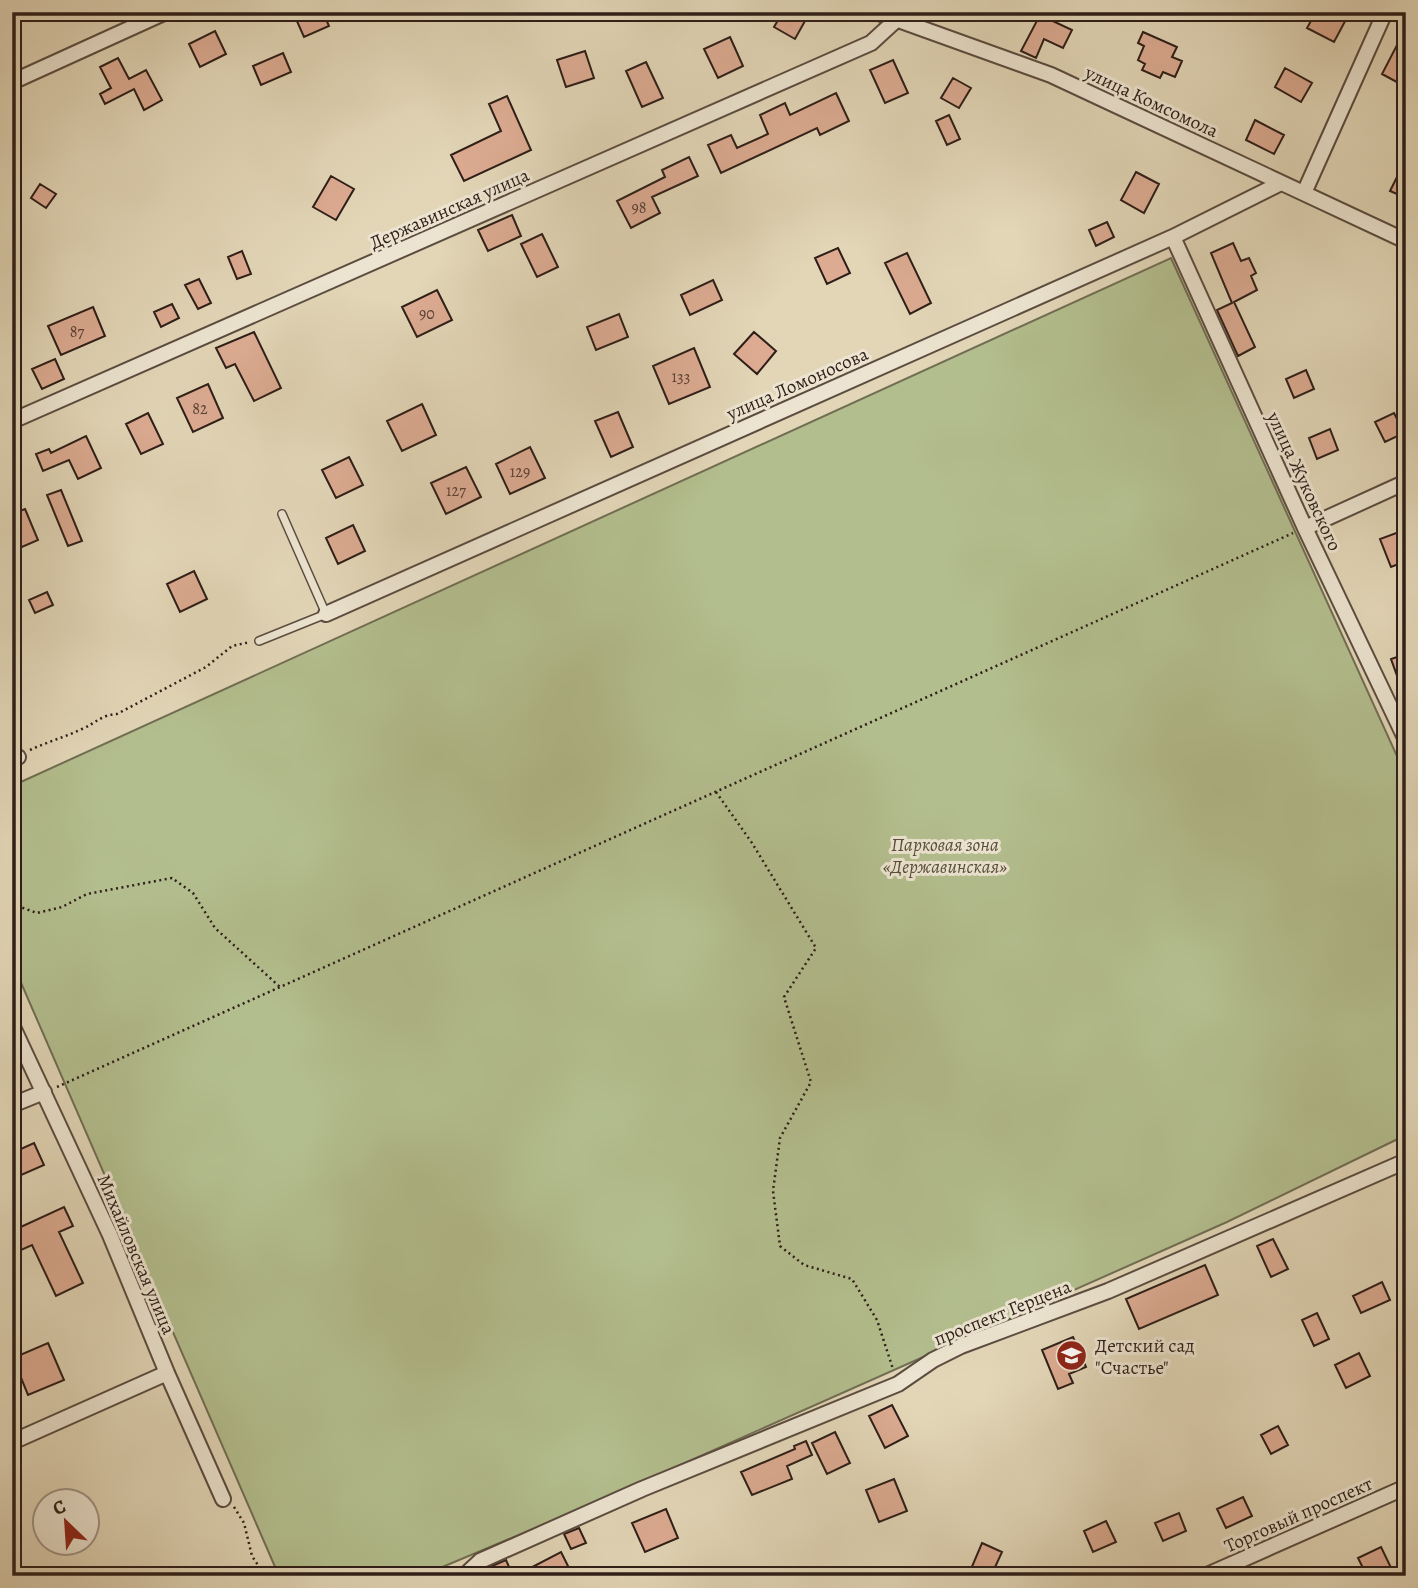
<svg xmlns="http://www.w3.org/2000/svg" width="1418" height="1588" font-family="Alegreya,serif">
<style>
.green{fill:#b3be8e;stroke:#706e53;stroke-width:2}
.building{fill:#dcab92;stroke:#2e1e18;stroke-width:2}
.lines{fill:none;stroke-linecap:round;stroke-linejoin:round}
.service-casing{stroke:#5b4c40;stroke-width:10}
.minor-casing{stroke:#5b4c40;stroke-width:18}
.path{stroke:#2e1e18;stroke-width:2.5;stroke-dasharray:2 3.5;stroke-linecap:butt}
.service{stroke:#ece4d0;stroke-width:7}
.minor{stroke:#ece4d0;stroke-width:14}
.labels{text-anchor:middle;stroke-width:6;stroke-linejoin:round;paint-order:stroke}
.number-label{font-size:16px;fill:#5a4136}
.street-label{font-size:19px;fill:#2e1e18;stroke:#ece4d0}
.park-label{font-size:19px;font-style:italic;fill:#564e3b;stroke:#ece4d0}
.poi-label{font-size:19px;fill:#2e1e18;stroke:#ece4d0;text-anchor:start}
</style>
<rect width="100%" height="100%" fill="#e2d6b7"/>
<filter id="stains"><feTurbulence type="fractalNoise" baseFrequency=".00286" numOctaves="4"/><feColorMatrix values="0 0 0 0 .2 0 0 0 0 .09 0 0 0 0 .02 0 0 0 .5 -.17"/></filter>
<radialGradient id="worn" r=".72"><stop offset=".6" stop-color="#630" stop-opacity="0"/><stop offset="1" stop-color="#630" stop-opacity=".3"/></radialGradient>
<path class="green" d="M1171,258L1406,776V1135L1227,1222L588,1506L421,1576H279L12,962V786Z"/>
<path class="building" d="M310,12H323L329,26L304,37L296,19Z
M783,12H810L795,39L774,27Z
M1316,12H1350L1334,42L1307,28Z
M1040,15L1072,30L1063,48L1044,39L1036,58L1021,51Z
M215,31L226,54L200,67L189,44Z
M1143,32L1177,47L1172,57L1182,61L1175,77L1163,72L1160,78L1142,70L1145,64L1138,60L1144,46L1138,43Z
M730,37L743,66L718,78L704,49Z
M1397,45L1406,50V87L1382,74Z
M585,51L594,78L566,87L557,60Z
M283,53L291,72L261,85L253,66Z
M118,58L129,79L146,70L162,100L144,110L134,89L105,104L100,94L111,88L100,67Z
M893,60L908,93L885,103L870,70Z
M646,62L663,98L642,107L626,71Z
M1285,68L1312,83L1301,102L1275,87Z
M953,78L971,88L959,108L941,98Z
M836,93L849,121L820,135L817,128L721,173L708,145L731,135L737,148L768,134L760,115L785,103L790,115Z
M507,96L531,150L464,181L451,155L501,131L489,104Z
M949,115L960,139L947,145L936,121Z
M1255,120L1284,135L1274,154L1246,140Z
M689,157L698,176L652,197L660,213L631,228L617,201L665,177L662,170Z
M1406,159V198L1390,191Z
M1136,172L1159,184L1144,213L1121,200Z
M331,176L354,189L336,220L313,207Z
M40,184L56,194L46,208L31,198Z
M512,215L521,236L488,251L478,230Z
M1107,222L1114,237L1096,246L1089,230Z
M542,234L558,267L537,277L521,244Z
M1233,243L1241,261L1249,258L1256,273L1251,276L1257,290L1234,302L1255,347L1238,356L1217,310L1232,303L1211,253Z
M838,248L850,273L827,284L815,258Z
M242,251L251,274L237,279L228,257Z
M907,253L931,303L910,314L885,263Z
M199,279L211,303L198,309L185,285Z
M713,280L722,300L690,315L681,295Z
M437,290L452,320L417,337L402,307Z
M172,304L179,318L161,327L154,312Z
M93,307L105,336L61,355L48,326Z
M619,314L628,337L596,350L587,327Z
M254,332L281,388L254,401L235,364L226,368L216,348Z
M754,332L776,351L757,374L734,354Z
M694,348L710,387L669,404L653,366Z
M55,359L64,379L42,389L32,369Z
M1306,370L1314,389L1294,398L1286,379Z
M208,384L223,418L193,432L177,398Z
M422,404L436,435L402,451L387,421Z
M618,412L633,447L611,457L595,421Z
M148,413L163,444L141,454L126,424Z
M1394,413L1404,433L1385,442L1375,422Z
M1330,429L1338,450L1317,459L1309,438Z
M86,436L101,468L78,479L69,460L43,471L36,454L49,449L51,453Z
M530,447L545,478L510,494L496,464Z
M349,457L363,485L336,498L322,470Z
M466,467L481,497L446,514L431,483Z
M61,490L82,541L68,546L47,495Z
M25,509L38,540L15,550L12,544V514Z
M353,525L365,551L338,564L326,538Z
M1399,532L1406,549V561L1391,567L1380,539Z
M194,571L207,599L180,612L167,584Z
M47,592L53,605L35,613L29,600Z
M1406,654V695H1404L1391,659Z
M34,1143L44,1165L12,1179V1153Z
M64,1207L73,1226L59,1232L83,1283L56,1296L32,1245L12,1254V1231Z
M1273,1239L1288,1269L1271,1277L1257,1246Z
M1205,1265L1218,1295L1139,1329L1126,1299Z
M1382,1282L1390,1300L1361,1313L1353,1296Z
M1317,1313L1329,1339L1314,1346L1302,1320Z
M1073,1337L1086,1367L1069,1374L1073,1383L1058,1389L1042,1350Z
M48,1343L64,1380L28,1395L13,1358Z
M1359,1353L1370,1376L1346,1388L1335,1365Z
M892,1405L908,1436L885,1448L869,1416Z
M1278,1426L1288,1445L1271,1454L1261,1435Z
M835,1432L850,1463L827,1474L812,1443Z
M806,1441L812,1455L787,1466L792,1479L752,1495L741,1472L795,1449L794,1446Z
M894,1479L907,1511L879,1522L866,1490Z
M1243,1497L1252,1516L1226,1528L1217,1509Z
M666,1509L678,1538L645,1552L632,1523Z
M1179,1513L1186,1531L1163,1541L1155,1523Z
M1106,1521L1116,1542L1093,1552L1084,1531Z
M579,1528L586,1543L571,1549L564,1534Z
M982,1543L1002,1552L991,1576L971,1569Z
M1381,1547L1395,1576H1367L1358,1558Z
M561,1552L573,1576H515Z
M506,1560L513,1576H490L487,1568Z"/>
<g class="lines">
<defs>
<path id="service" d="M259,641L326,614L282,514"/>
<path id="minor" d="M876,12L1051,75L1406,241
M1395,12L1406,17
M12,82L166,12
M1304,193L1385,12
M1173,237L1305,528L1406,740
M12,421L871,43L895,21
M1305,528L1406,482
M326,614L1173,237L1281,183
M12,759L18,757
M12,1025L110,1235L167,1373L223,1499
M12,1105L44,1092
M12,1442L167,1373
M464,1576L480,1561L642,1489L898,1384L933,1360L961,1346L1108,1291L1406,1161
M1205,1576L1406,1487"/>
</defs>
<use href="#service" class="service-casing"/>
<use href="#minor" class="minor-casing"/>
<path class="path" d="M30,750C47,742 65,737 82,729C96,723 101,715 117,714L206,667L232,646L250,642
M716,792L752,843L816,948L784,997L811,1082L780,1138L773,1191L780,1246L804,1265L852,1279L877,1320L893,1369
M12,904L37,913L62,907L87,894L172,878L193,893L215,928L280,987
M57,1087L1293,533
M234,1507L244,1523L252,1556L265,1576"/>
<use href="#service" class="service"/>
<use href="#minor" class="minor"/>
</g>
<defs>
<symbol id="school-disc" viewBox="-11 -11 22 22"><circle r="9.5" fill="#8f2418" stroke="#ece4d0"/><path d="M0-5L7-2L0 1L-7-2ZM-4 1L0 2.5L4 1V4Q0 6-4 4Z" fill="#fff"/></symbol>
</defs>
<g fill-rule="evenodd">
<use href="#school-disc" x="1054" y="1338" width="35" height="35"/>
</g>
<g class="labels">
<g class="number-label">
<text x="639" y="213">98</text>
<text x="427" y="319">90</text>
<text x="77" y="337">87</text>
<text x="681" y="382">133</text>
<text x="200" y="414">82</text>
<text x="520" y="477">129</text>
<text x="456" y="496">127</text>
</g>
<g class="street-label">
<text transform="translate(1152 101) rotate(25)" y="7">улица Комсомола</text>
<text transform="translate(449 208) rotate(-24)" y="7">Державинская улица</text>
<text transform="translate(797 383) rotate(-24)" y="7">улица Ломоносова</text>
<text transform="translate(1305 481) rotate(65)" y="7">улица Жуковского</text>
<text transform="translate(137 1254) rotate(67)" y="7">Михайловская улица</text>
<text transform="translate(1002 1312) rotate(-22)" y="7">проспект Герцена</text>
<text transform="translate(1298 1514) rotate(-24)" y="7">Торговый проспект</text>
</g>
<g class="park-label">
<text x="945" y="851">Парковая зона<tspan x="945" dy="22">«Державинская»</tspan></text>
</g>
<g class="poi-label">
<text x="1095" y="1352">Детский сад<tspan x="1095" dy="22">"Счастье"</tspan></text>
</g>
</g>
<rect width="1418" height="1588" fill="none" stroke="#e2d6b7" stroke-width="42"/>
<rect x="14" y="14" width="1390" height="1560" fill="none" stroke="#2e1e18" stroke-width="3.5"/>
<rect x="21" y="21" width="1376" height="1546" fill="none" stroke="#2e1e18" stroke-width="2"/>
<g transform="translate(66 1522) rotate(335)"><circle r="33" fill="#ece4d0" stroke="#a09586" stroke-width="2"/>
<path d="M0-5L12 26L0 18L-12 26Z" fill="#8f2418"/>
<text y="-10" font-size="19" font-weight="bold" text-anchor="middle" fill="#2e1e18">С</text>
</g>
<rect width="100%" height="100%" filter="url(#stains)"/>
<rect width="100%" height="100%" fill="url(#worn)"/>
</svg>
